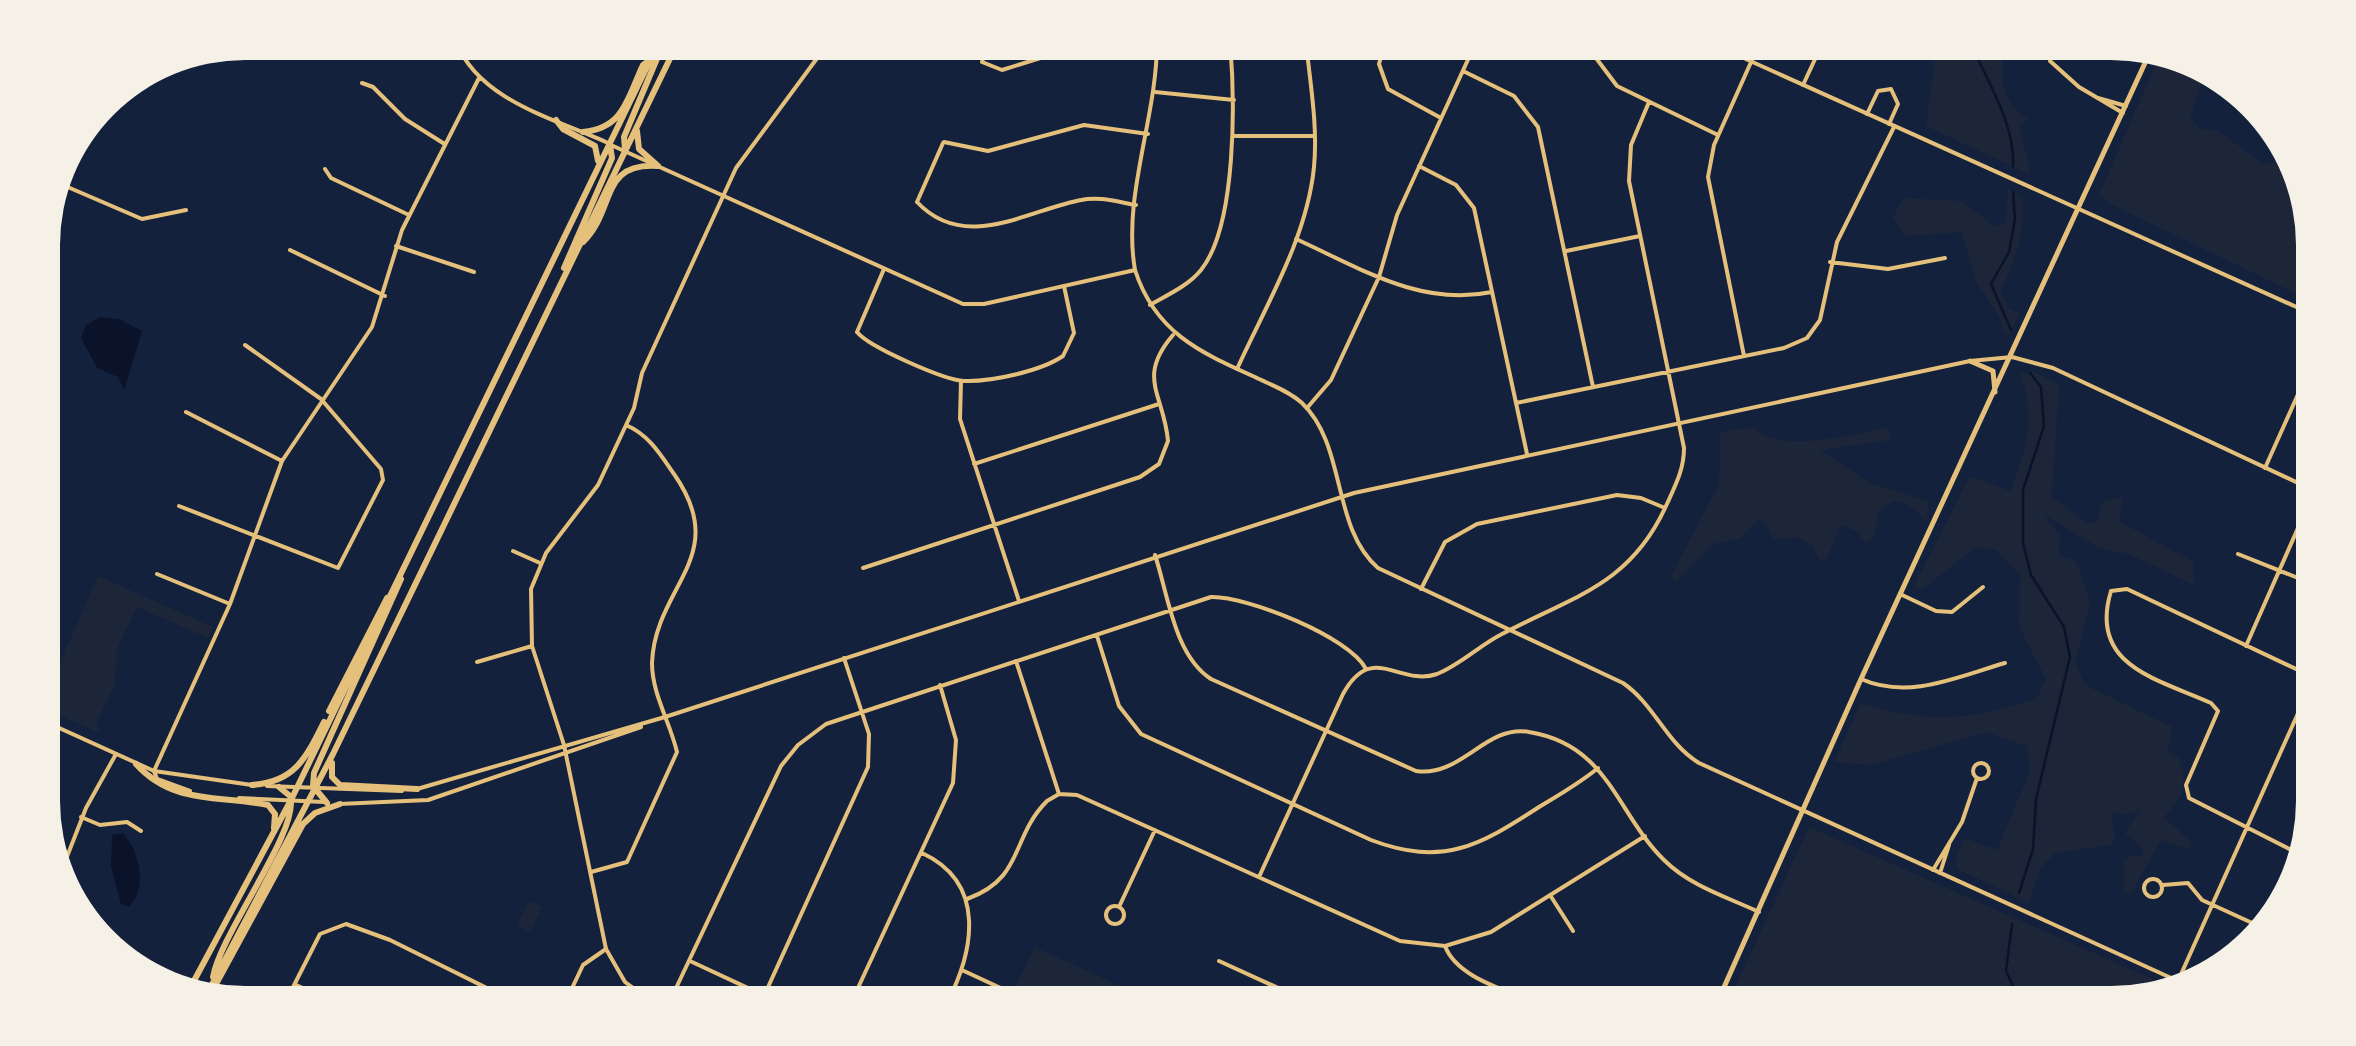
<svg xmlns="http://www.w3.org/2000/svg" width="2356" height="1046" font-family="Mulish,sans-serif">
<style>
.green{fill:#1d2539}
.water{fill:#0b132b}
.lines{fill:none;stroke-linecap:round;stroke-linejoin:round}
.stream{stroke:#0b132b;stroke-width:2.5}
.minor{stroke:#e5c07b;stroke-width:4}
.tertiary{stroke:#e5c07b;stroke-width:4}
.secondary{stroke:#e5c07b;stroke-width:5}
.trunk{stroke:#e5c07b;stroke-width:6}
</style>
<rect width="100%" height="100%" fill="#14213d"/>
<path class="green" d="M1937,43H2005C2000,76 1999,100 2028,119L2019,125L2031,175L1926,126Z
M2161,52L2188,58L2205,71L2190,117L2199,128L2218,131L2264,164L2288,161L2312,218V301L2110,204L2099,195Z
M2008,190L2022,196C2026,232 2015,260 2000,292L2009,309L2019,313L2008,335L2003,333L2001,319L1976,281L1962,232L1905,236L1893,217L1904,198L1962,201L1995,227L2006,224Z
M2034,372L2059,384C2056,420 2056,459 2051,497L2088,523L2097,522L2102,502L2123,497L2119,521L2193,562L2194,585L2129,554L2099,548L2043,514L2060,536L2059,555L2076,561L2090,603L2075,663L2085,685L2172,727L2168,752L2179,758C2188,786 2184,796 2164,817L2190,841V850L2161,840L2130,895L2124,892V860L2132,855L2141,857L2144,851L2125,833L2140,810L2127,815L2111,812L2115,839L2111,845L2055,853L2041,867L2029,903L1958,869L1955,860L1964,838L1997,850L2030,771L2027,746L1987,732L1871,765L1834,762L1861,703C1930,724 1969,721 2037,698L2046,679L2019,627L2020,575L1996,550L1976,547L1923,589L1914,586L1970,476L2010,491C2027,451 2036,415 2020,374Z
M1753,427C1778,455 1853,434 1887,428L1891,440L1820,450L1870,483L1928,501L1927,521L1910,506L1895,501L1879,510L1874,537L1866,543L1856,531L1841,525L1826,560L1820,562L1812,544L1796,537L1774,539L1765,522L1758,520L1741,538L1713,544L1676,581L1670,578L1719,484L1720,432Z
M98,576L213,627L208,638L137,607L117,648L115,684L97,721L99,733L46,709V694Z
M1809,827L2159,982L2155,991L2123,1003H1728Z
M529,901L542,907L530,932L517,926Z
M1035,947L1157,1003H993L999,993L1010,997Z"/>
<path class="water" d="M100,317L119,319L142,331L124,390L118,377L97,368L81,338L86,325Z
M123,833C140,853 148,887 129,907L121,904L111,867L112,835Z"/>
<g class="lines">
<path class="stream" d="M1958,42L1957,55L1978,59C1993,91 2015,129 2013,166
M2011,330L1991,284L2009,252L2015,219L2013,192
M2019,893L2033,849L2036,799L2070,657L2064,627L2031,575L2023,543V490L2044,426L2041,387L2030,373
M2012,924L2006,971L2021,1003"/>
<path class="minor" d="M456,42C480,102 557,119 610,144
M1385,42L1379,64L1388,89L1441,118
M1584,42L1617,86L1718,135
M2050,61L2079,87L2123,113
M982,62L1002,70L1050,55L1157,56
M982,62L987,42
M1463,71L1514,96L1538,127L1593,387
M362,83L373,87L405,119L443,143
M1803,85L1823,42
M1155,92L1234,100
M2098,98L2126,106
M1867,114L1878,91L1891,89L1898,104L1889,124
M1235,136H1315
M944,142L988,151L1084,125L1148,134
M1419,166L1456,185L1474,208L1527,454
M325,169L331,178L409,215
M56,182L142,219L186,210
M917,202C965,253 1028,210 1081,200C1099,196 1118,202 1136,205
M917,202L943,143
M1296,239C1360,268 1420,307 1492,292
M396,246L474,272
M290,250L385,296
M1566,251L1640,236
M1830,262L1888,269L1945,258
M1135,270C1122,196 1157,118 1157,42
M1150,305C1167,295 1188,286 1201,270C1237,225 1235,99 1230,42
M857,332C869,347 944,380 964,381C991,382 1041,371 1063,356L1074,333L1064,286
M857,332L884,269
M1744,356L1708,177L1714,145L1760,42
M1237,369C1266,305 1307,238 1314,167C1318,126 1310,83 1306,42
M961,381L960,419L1019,601
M1516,403L1784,348L1807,338L1820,320L1837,242L1894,127
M1307,408L1331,380L1379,277L1397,215L1476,42
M186,412L282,461
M974,464L1159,404
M2265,468L2312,363
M179,506L338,568L383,480L381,469L321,399L245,345
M513,551L540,563
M2238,554L2313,584
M1155,555C1168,594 1174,655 1211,679L1416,771C1461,778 1486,724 1529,732C1609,745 1616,813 1664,860C1690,886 1727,897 1759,912
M863,568L1140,477L1159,464L1168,441C1164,394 1136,378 1173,335
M157,574L230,604
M1421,589L1445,542L1477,524L1617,495L1641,498L1665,508
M45,590L50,588
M2111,591C2088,666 2158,679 2211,703L2218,711L2186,785L2189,798L2303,856
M2111,591L2127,589L2313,677
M1900,594L1936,611L1952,612L1983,587
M1097,636L1119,706L1141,734L1371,840C1443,867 1479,846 1539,807C1559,795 1580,783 1598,768
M2246,646L2313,494
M1016,661L1059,794
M477,662L532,646
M1861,679C1909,700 1957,677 2005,663
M564,745L532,646L531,589L546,553L598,485L634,408L642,373L736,168L829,42
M1973 771a8 8 0 1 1 16 0a8 8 0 1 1-16 0Z
M154,771L230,604L282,461L372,327L402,230L479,78
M81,817L100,825L127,822L141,831
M922,853C987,883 974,951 947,1003
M1933,870L1962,822L1977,778
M61,872L86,808L116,754
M591,872L627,862L677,752C670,722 652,694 652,663C655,585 732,557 674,474C660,454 649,435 626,425
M1940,873L1949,845
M1259,877L1343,694C1372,641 1399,687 1437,674C1460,665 1480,645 1502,634C1574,596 1630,585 1666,506C1675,486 1684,470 1684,448L1629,181L1631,145L1649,102
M2144 888a9 9 0 1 1 18 0a9 9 0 1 1-18 0Z
M2163,885L2188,883L2202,900L2261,927
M1550,895L1573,931
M967,899C1025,878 1010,838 1047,801L1059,794L1077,795L1400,941L1445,946C1457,978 1507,990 1535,1003
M1106 915a9 9 0 1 1 18 0a9 9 0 1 1-18 0Z
M1119,907L1155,830
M1445,946L1491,932L1645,836
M690,961L780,1003
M1219,961L1311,1003
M964,971L1005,990
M2178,981L2308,691
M296,985L337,1003
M764,996L868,767L869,734L844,658
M285,1003L320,934L346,924L390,940L517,1003
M565,1003L583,965L606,949
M669,1003L781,766L798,745L826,724L1211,597C1247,596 1350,637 1366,669
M851,1003L953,783L956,740L940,685"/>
<path class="tertiary" d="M1708,42L2312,314
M611,145L963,304H984L1135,270C1155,332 1199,352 1255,377C1271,385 1289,391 1302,403C1347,446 1331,527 1378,568L1623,683C1655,705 1666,743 1699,763L2180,982
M46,722L154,771L252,785
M564,745L606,949L625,982L654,1003
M154,771L157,779L190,791
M267,786L402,791
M417,789L665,717L1354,493L1970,361L2012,357L2053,368L2313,490
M239,798L324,802
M339,804L428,800L641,727"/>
<path class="secondary" d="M1970,361L1993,371L1995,392
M1717,1003L1861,679L2151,50"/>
<path class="trunk" d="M556,120L563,129L595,146L598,161
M637,131L639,149L657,165
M583,132C624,128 627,99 643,65L650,60
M625,150L624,137L664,42
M583,242C616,210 599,162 658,166
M564,268L612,158L610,145
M329,711L387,598
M332,763V777L340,785L417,789
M136,764C173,805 218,795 268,805L275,814L274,828
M252,785C295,782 306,758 324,722
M327,803L313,786L314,773L401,579
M213,977C221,932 301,829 290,796L279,787
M216,984L303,824L315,813L340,804
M188,992L291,800L659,42
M206,996L333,754L678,42"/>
</g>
<path d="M0 0H2356V1046H0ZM245 60H2111A185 185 0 0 1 2296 245V801A185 185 0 0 1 2111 986H245A185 185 0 0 1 60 801V245A185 185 0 0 1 245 60Z" fill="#f6f1e7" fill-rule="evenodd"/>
</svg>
